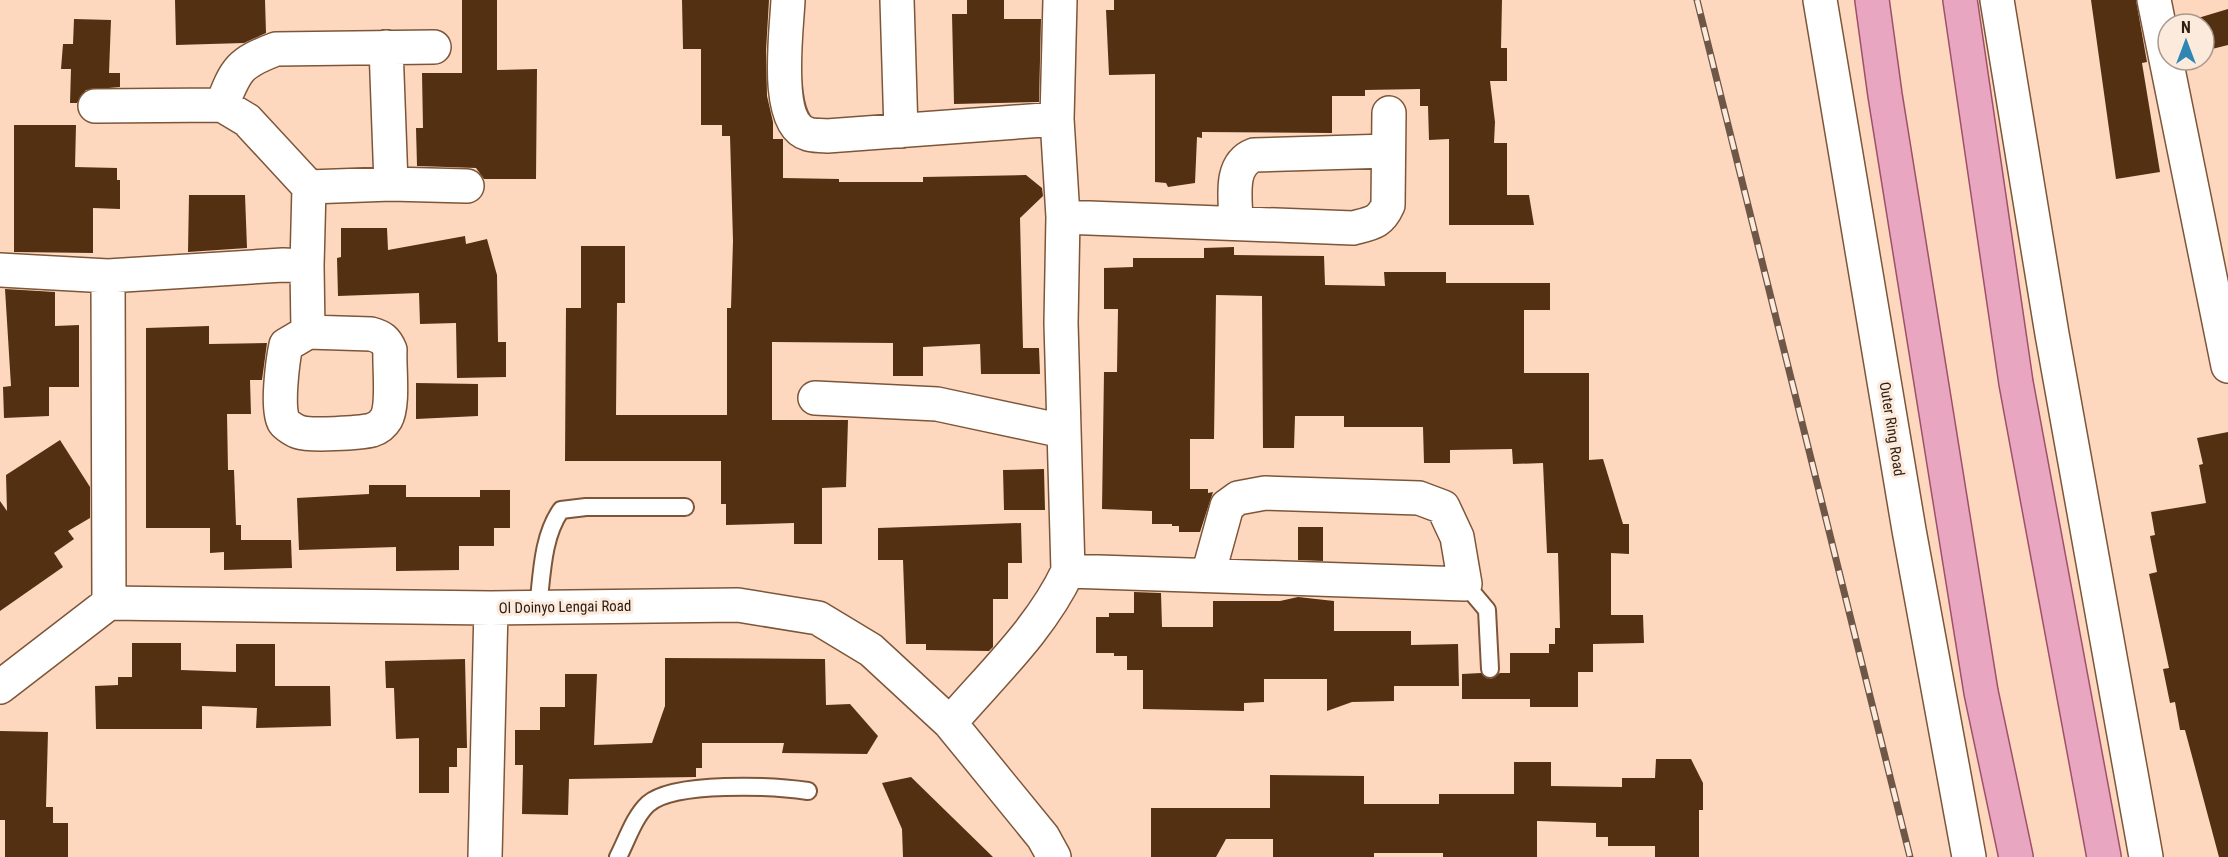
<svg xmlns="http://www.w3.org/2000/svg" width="2228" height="857" font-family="'Roboto Condensed',sans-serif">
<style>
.building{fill:#533012}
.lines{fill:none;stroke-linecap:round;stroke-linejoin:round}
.lane-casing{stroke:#7d5639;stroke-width:20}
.street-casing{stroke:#7d5639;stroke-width:36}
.secondary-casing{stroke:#7d5639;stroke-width:36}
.primary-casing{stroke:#9e5068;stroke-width:36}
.lane{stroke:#fff;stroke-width:16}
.street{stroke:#fff;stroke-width:33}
.secondary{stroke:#fff;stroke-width:33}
.primary{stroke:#e9a6c0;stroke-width:33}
.rail-casing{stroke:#6e5747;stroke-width:7}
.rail{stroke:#fceadd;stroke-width:4.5;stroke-dasharray:14;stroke-linecap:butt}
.labels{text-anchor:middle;stroke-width:6;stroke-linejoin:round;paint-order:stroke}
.street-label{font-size:15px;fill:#2e1e12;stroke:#fceadd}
</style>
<rect width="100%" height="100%" fill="#fdd8bf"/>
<path class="building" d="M175,0H265L266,33L244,43L176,45Z
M462,0H497V70L537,69L536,179H484L476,168L417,166L416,128H423L422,73H462Z
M682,0H769L766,51L767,96L773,122V139H783V178L839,179V182H923V177L1026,175L1042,188L1043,196L1020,218L1023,348H1039L1040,374H981L980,344L923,347V376H893V343L772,342V420H848L846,487L822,488V544H794V523L726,525V504H721V461H565L566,308H581V246H625V303H617L616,415H727V308H731L733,241L730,136H722V125H701V49H683Z
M967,0H1004V19H1041L1039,102L954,104L952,14H967Z
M1114,0H1502L1501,48H1507V81H1490L1495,122L1494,143H1507V195H1529L1534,225H1449V139L1429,140L1428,106H1420V89L1365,90V96H1332V133L1202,132V138L1197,137L1195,183L1168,187L1166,183L1155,182V74L1109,75L1106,10H1114Z
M2091,0H2136L2147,62L2142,63L2160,172L2116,179Z
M2228,9V45L2204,51V24H2178Z
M74,19L111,20L109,73H120V87L86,90L77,103H70L71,69H61L63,44H73Z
M14,125H76L75,167L117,168V180H120V209L93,208V253L14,252Z
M189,195H245L247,248L188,252Z
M341,228H387L388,250L465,236L466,244L487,239L497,275L498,342H506V377L457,378L456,323L420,324L419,293L338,296L337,258L341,257Z
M1234,247V255L1324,256L1325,285L1385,286L1384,272H1446V283H1550V310H1524V373H1589V460L1603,459L1623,524H1629V554L1611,553V615H1643L1644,643L1593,644V672H1578V707H1530V699H1462V674L1481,673L1491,679L1500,673H1510V653H1549V644H1555V628H1560L1558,553H1547L1543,463L1513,464L1512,449L1450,450V463H1424L1423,427H1344V416H1295L1294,448H1263L1262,296L1216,295L1214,439H1190V489H1208V493L1213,492L1200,532H1179V526H1172V524H1152V511L1102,509L1104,372H1117L1118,309H1104V268L1133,267V258H1204V248Z
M5,289L55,292V326L79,325V387H49V416L4,418L3,387L11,386Z
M209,326V344L267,343L262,380H250L251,414H227L228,470H234L236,525H241V540H291L292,568L224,570V552L210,553V528H146V328Z
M416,383L478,384V416L416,419Z
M2228,432V857H2219L2185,730H2180L2175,702L2170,703L2163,669L2169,668L2149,574L2157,572L2150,536L2155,535L2151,512L2206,503L2199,465L2203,464L2197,438Z
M60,440L90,487V518L68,531L74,539L54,553L63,567L0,611V501L7,511L6,475Z
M1044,469L1045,510H1004L1003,470Z
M369,485H406V497H480V490H510V528H494V546H459V570L396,571V547L299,550L297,498L369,494Z
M1021,523L1022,563H1008V599H993V647L989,651L926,650V644H906L903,560H878V528Z
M1298,527H1323V561L1298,560Z
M1134,592L1161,593L1162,627H1213V601H1280L1298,597L1334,601V631H1411V645L1458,644L1459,686H1394V701L1352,702L1327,711V679H1264V702L1244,703V711L1143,709V670H1127V656H1114V653H1096V617H1109V613H1134Z
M132,643H181V670L236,672V644H275V686H330L331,726L256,728L257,708L202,706V729H96L95,686L118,685V677H132Z
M665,658L825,659L826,705L850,704L878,736L867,754L782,753L784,743H702V768H696V777L569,779L568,815L522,814L523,765H515V730H540V707H565V674H597L594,745L652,743L665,706Z
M465,659L467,748H457V767H449V793H419V738L396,739L394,688H386L385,661Z
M0,731L48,732L46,807H53V823H68V857H5V820H0Z
M1656,759H1691L1703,783V810H1699V857H1655V846H1608V837H1596V823L1537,821V857H1443V853H1374V857H1273V839H1226L1216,857H1151V808H1270V775L1364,776V804H1439V794H1514V762H1551V786L1622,787V778H1655Z
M911,777L993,857H903L902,829L882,783Z"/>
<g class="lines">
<defs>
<path id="lane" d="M1465,584L1487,610L1490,669
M538,608C542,575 542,537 561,510L586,507H685
M618,857C627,840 634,817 648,804C674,781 774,786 808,791"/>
<path id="street" d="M788,0C787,28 773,124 808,134C813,136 821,135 827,136L1057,119
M897,0L901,131
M2154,0L2228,366
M386,47L391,184
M222,105C236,69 239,63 276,49L434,47
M95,106L222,105L247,120L309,187L307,266L283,265L108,276
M309,187L391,184L467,186
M1063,217L1353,228C1372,223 1380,223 1388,205L1389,113
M1236,223C1236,200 1228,165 1254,155L1388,151
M307,266L308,332
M0,270L108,276L109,603
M308,332L371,334C382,337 386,340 390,350C389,367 394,405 386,419C383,424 378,428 372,430C360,433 310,436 299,432C295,431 286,425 284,422C276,410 283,359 286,345Z
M815,398L937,404L1063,431
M1068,571L1465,584L1457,537L1443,507L1419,498L1265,493L1238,498L1227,506L1208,575
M0,687L109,603L491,608L738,605L818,618L871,650L950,723L1043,837L1054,857
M950,723C991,675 1041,629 1068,571L1061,323L1063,217L1057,119L1060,0
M485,857L491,608"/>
<path id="secondary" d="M1820,0L1909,530L1969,857
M1997,0L2052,334L2146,857"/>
<path id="primary" d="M1872,0L1885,95L1981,692L2016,857
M1960,0L2016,383L2104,857"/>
</defs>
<use href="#lane" class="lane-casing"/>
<use href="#street" class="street-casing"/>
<use href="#secondary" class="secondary-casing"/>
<use href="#primary" class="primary-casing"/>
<use href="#lane" class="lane"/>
<use href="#street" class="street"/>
<use href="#secondary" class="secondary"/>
<use href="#primary" class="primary"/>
<defs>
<path id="rail" d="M1697,0L1910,857"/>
</defs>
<use href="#rail" class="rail-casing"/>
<use href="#rail" class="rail"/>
</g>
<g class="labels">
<g class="street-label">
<text transform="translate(1892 429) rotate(81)" y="5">Outer Ring Road</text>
<text transform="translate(565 607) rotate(-1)" y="5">Ol Doinyo Lengai Road</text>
</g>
</g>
<g transform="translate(2186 42)"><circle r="28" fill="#fceadd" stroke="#aa988c" stroke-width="1.5"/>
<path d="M0-4.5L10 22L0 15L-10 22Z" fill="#2f85b4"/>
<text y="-9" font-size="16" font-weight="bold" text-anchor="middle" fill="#2e1e12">N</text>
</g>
</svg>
